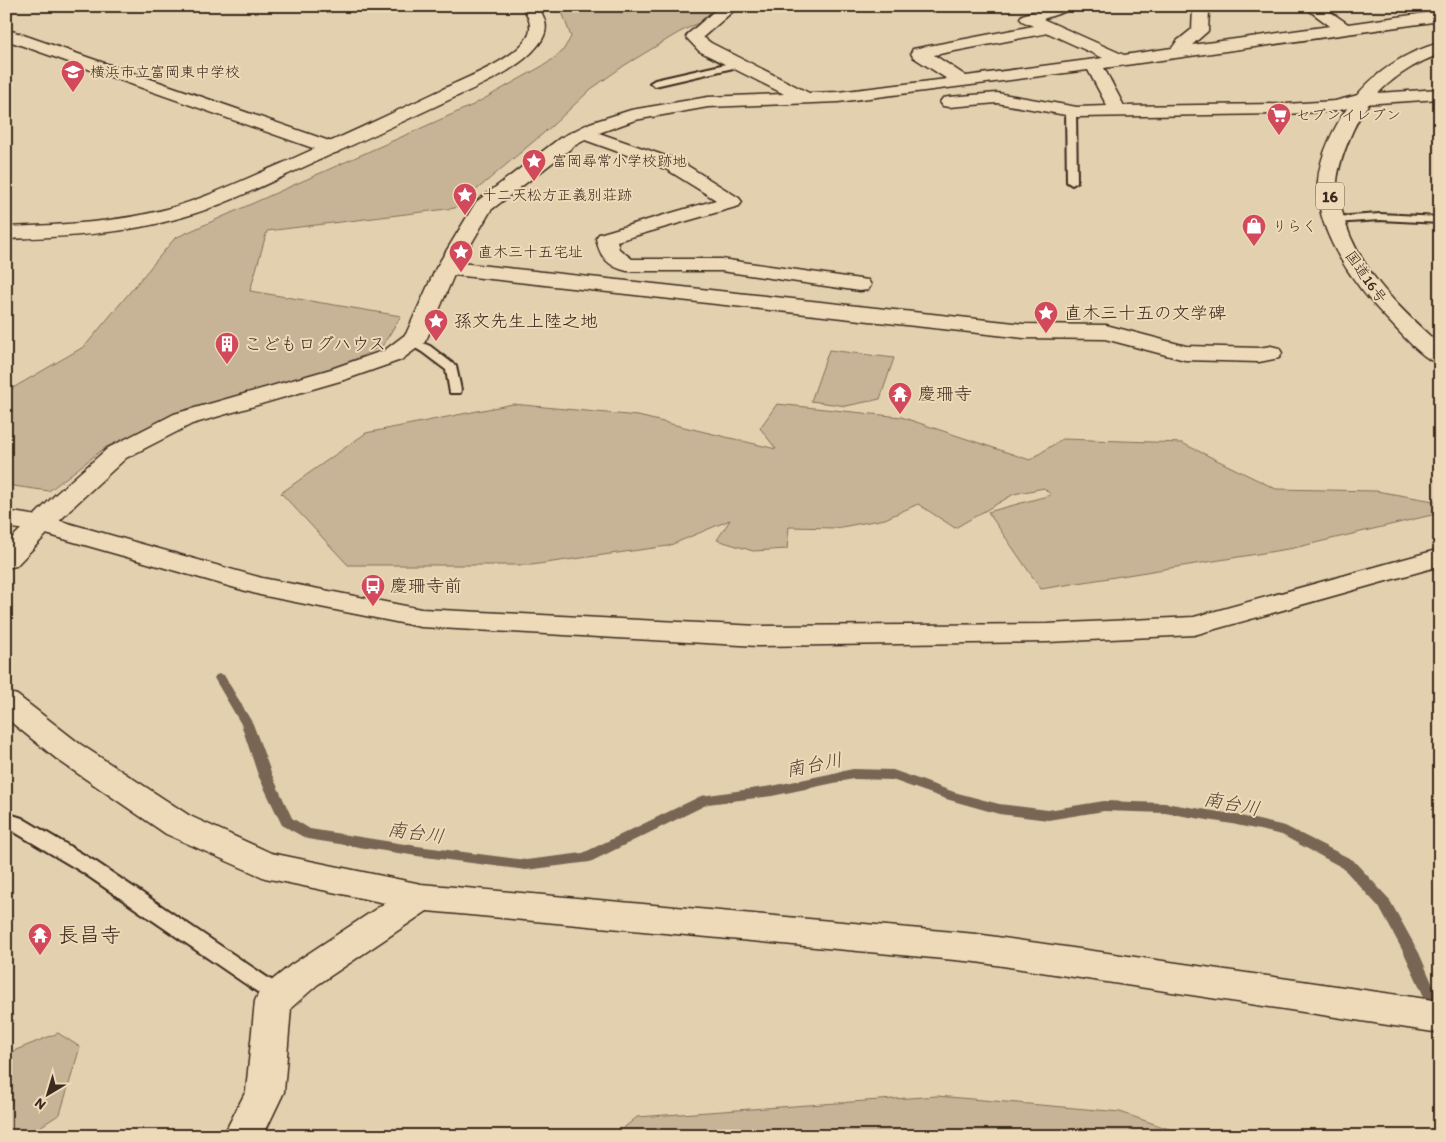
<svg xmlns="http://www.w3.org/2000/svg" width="1446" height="1142" font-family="Itim,'Klee One',sans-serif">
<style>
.green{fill:#c7b497;stroke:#816f5a}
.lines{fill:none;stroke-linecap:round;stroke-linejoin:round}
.stream{fill:#786552;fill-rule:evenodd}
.service-casing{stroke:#3b2a1e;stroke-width:4}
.minor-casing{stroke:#3b2a1e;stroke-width:3}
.tertiary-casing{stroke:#3b2a1e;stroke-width:3}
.trunk-casing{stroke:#3b2a1e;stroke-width:3}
.service{fill:#eedab8;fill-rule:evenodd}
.minor{fill:#eedab8;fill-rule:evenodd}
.tertiary{fill:#eedab8;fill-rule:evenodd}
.trunk{fill:#eedab8;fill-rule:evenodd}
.labels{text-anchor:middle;stroke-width:4;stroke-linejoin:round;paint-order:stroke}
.far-poi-label{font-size:15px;fill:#3b2a1e;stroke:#eedab8;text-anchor:start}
.far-street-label{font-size:15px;fill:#3b2a1e;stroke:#eedab8}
.shield{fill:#eedab8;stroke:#715f4c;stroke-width:1}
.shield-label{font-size:16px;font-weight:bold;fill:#3b2a1e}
.poi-label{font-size:18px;fill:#3b2a1e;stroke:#eedab8;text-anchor:start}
.water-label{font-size:19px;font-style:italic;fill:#544334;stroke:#eedab8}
.near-poi-label{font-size:21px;fill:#3b2a1e;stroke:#eedab8;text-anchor:start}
</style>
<rect width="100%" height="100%" fill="#e3d0af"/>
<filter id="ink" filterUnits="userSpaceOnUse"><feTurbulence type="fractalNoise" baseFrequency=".02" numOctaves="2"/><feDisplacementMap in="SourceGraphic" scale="10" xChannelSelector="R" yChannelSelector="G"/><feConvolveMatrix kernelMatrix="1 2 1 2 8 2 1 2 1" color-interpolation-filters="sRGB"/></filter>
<g filter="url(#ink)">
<path class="green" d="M560,6H733L678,33L625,65L591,89L553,125L455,208L267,231L250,291L401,316L383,345L343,366L181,413L106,447L49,491L6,485V392L85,346L175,238L473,105L546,64L562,52L571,37Z
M829,350L894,358L880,399L846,406L811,401Z
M513,404L638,416L776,449L760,428L777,404L901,417L1030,460L1062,439L1182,443L1276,489L1376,491L1440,502V513L1294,548L1041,589L988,512L1051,495L1044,488L1014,494L955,528L918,504L885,519L836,528L789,527L787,549L753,551L717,540L730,520L668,546L531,565H348L281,493L366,433Z
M58,1033L80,1047L60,1114L26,1136H6V1054Z
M937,1096L1120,1112L1189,1136H614L637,1117Z"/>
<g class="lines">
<path class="stream" d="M220,674L224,675L253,724L272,775L292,818L310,829L417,846L526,860L583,853L701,796L772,786L853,769L893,770L954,792L999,804L1048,810L1104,801L1165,803L1232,814L1285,826L1353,860L1389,899L1419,953L1439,999L1437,1003L1432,1005L1427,1003L1405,955L1379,907L1343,868L1282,835L1232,824L1165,813L1104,811L1048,820L999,814L946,799L892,780L853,779L772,796L708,804L590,862L526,870L417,856L307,839L282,825L280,821L258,775L241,724L214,678L216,675Z"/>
<defs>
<path id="service" d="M739,61L744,64L742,66L655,86L650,83L655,80Z
M1071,108L1076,111L1077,182L1072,185L1067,182L1066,111Z
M1380,214L1440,217V223L1380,220L1334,223L1329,220L1334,217Z
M411,338L430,346L456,366L461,390L460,393H450L446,370L422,352L405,342L407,339Z
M6,813L22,818L96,862L286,990L289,996L286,1002L279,1004L272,1002L82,872L6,827Z"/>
<path id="minor" d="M720,6H739L703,37L711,43L809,93L838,92L947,79L913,57L911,53L913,49L1033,26L1022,21L1020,18L1022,15L1045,8L1044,6H1064L1066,9L1064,12L1043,19L1124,55L1172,48L1177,41L1192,29L1193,9L1195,6H1214L1209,11L1208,31L1192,45L1330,26L1303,6H1322L1348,24L1440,11V21L1104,68L1124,106L1286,104L1335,101L1362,94L1440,89V99L1363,104L1336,111L1286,114L1077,117L997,103L949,107L943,106L940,102L943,98L949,97L997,93L1077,107L1107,106L1088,70L838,102L708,107L635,120L599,133L680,161L739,198L742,202L739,206L617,241L619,249L632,259H721L860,279L868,280L871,285L868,290L860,291L721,271H627C608,267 599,256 596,238L599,234L716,200L666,169L585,140L574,146L491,210L460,263L1024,324L1106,325L1186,346L1259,348L1271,346L1279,348L1282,353L1279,358L1259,362L1185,360L1105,339L1024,338L454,275L427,338L424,343L401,360L347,379L192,424L126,458L75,505L16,566L6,568V544L57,493L108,448L174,414L331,369L385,350L406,334L436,268L476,202L560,138L590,123L631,110L708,97L784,94L699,51L686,37L688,34ZM1048,33L1103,58L966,76L934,55Z
M6,29L338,144L340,148L338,152L331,154L324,152L6,40Z
M6,692L17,695L80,744L190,816L271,853L421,884L976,934L1440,1001V1033L976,962L427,911L317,985L291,1008L284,1092L263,1136H223L246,1091L255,1001L260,990L291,965L385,903L265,878L166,834L58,760L6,718Z"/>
<path id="tertiary" d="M522,6H538C546,20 550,30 539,44C517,73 468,90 436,106C389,128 342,150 295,171C258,188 221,206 183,217C125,234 65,237 6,239V227C60,225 115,223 167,209C207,198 245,179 283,163C336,139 389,115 441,90C466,77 511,62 527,38C534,27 528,16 522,6Z
M6,511L50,518L262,578L421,609L758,626L1047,624L1194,617L1440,549V566L1194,635L1047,642L758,646L421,627L260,595L39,532L6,527Z"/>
<path id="trunk" d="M1440,43V54C1402,68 1370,93 1353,130C1346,146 1339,163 1337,181C1337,191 1340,201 1342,211C1356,268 1398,307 1440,345V364C1423,360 1401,333 1388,320C1355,286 1314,231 1318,181C1320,154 1335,125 1350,104C1372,74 1404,52 1440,43Z"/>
</defs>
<use href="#service" class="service-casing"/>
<use href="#minor" class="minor-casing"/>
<use href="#tertiary" class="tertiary-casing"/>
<use href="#trunk" class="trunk-casing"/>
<use href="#service" class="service"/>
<use href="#minor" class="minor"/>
<use href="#tertiary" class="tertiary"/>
<use href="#trunk" class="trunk"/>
</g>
</g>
<defs>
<symbol id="school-pin" viewBox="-11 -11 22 30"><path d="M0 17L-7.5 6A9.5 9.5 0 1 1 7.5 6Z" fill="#d1495b" stroke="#eedab8"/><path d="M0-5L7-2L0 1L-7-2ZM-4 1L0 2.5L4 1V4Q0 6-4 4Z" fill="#fff"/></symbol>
<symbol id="supermarket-pin" viewBox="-11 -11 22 30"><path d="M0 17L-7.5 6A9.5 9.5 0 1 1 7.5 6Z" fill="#d1495b" stroke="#eedab8"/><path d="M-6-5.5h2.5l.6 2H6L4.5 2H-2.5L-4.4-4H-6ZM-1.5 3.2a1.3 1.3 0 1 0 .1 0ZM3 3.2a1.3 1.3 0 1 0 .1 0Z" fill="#fff"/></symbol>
<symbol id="sight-pin" viewBox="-11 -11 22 30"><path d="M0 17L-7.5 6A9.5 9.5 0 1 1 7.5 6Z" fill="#d1495b" stroke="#eedab8"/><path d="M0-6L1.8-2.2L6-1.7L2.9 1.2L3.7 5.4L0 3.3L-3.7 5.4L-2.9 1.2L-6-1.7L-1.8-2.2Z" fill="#fff"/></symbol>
<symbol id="shop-pin" viewBox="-11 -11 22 30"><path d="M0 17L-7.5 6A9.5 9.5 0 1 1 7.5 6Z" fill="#d1495b" stroke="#eedab8"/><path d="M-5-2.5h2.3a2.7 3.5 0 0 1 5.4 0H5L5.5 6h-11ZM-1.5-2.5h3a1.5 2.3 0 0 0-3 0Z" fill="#fff"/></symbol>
<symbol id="building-pin" viewBox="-11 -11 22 30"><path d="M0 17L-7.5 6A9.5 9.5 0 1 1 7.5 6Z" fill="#d1495b" stroke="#eedab8"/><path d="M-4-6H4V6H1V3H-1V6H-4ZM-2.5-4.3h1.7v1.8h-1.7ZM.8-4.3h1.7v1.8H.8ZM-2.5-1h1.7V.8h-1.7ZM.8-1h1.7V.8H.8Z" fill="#fff"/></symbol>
<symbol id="temple-pin" viewBox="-11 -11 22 30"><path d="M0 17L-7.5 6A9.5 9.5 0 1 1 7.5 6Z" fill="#d1495b" stroke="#eedab8"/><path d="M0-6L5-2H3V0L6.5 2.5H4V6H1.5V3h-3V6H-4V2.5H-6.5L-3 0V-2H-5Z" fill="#fff"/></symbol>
<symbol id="bus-pin" viewBox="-11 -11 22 30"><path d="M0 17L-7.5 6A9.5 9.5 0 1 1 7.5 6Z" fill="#d1495b" stroke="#eedab8"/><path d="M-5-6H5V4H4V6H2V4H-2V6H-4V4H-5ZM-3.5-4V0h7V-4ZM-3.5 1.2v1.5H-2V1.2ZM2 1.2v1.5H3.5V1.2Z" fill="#fff"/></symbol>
</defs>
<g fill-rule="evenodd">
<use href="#school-pin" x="59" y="58" width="28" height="38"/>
<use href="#supermarket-pin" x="1265" y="101" width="28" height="38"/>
<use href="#sight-pin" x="520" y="147" width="28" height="38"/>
<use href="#sight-pin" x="451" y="181" width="28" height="38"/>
<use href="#shop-pin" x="1240" y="212" width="28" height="38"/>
<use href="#sight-pin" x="447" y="238" width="28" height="38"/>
<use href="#sight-pin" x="1032" y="299" width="28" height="38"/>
<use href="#sight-pin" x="422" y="307" width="28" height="38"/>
<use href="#building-pin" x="213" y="330" width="28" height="38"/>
<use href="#temple-pin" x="886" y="380" width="28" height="38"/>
<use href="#bus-pin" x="359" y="572" width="28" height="38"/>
<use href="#temple-pin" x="26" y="921" width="28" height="38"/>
</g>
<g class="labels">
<g class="far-poi-label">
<text x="90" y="77">横浜市立富岡東中学校</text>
<text x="1296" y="120">セブンイレブン</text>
<text x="552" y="166">富岡尋常小学校跡地</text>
<text x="482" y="200">十二天松方正義別荘跡</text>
<text x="1272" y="231">りらく</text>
<text x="478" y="257">直木三十五宅址</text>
</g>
<g class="far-street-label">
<text transform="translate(1366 277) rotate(55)" y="5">国道16号</text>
</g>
<rect class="shield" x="1316" y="182.5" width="28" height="27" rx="4"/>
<g class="shield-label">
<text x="1330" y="202">16</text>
</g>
<g class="poi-label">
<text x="1064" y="319">直木三十五の文学碑</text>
<text x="454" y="327">孫文先生上陸之地</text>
<text x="244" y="350">こどもログハウス</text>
<text x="918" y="400">慶珊寺</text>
<text x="390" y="592">慶珊寺前</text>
</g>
<g class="water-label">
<text transform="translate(814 764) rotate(-11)" y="7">南台川</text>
<text transform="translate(1232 803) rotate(11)" y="7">南台川</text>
<text transform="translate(416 832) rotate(8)" y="7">南台川</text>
</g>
<g class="near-poi-label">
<text x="58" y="942">長昌寺</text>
</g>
</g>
<rect width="1446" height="1142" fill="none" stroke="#eedab8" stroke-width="25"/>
<rect x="12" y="12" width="1421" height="1117" fill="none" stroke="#3b2a1e" stroke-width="2" filter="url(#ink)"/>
<g transform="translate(48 1094) rotate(218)" stroke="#eedab8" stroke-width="4" paint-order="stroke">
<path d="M0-4L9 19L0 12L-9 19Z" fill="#3b2a1e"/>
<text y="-8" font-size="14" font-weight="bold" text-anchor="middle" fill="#3b2a1e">N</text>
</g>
</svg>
